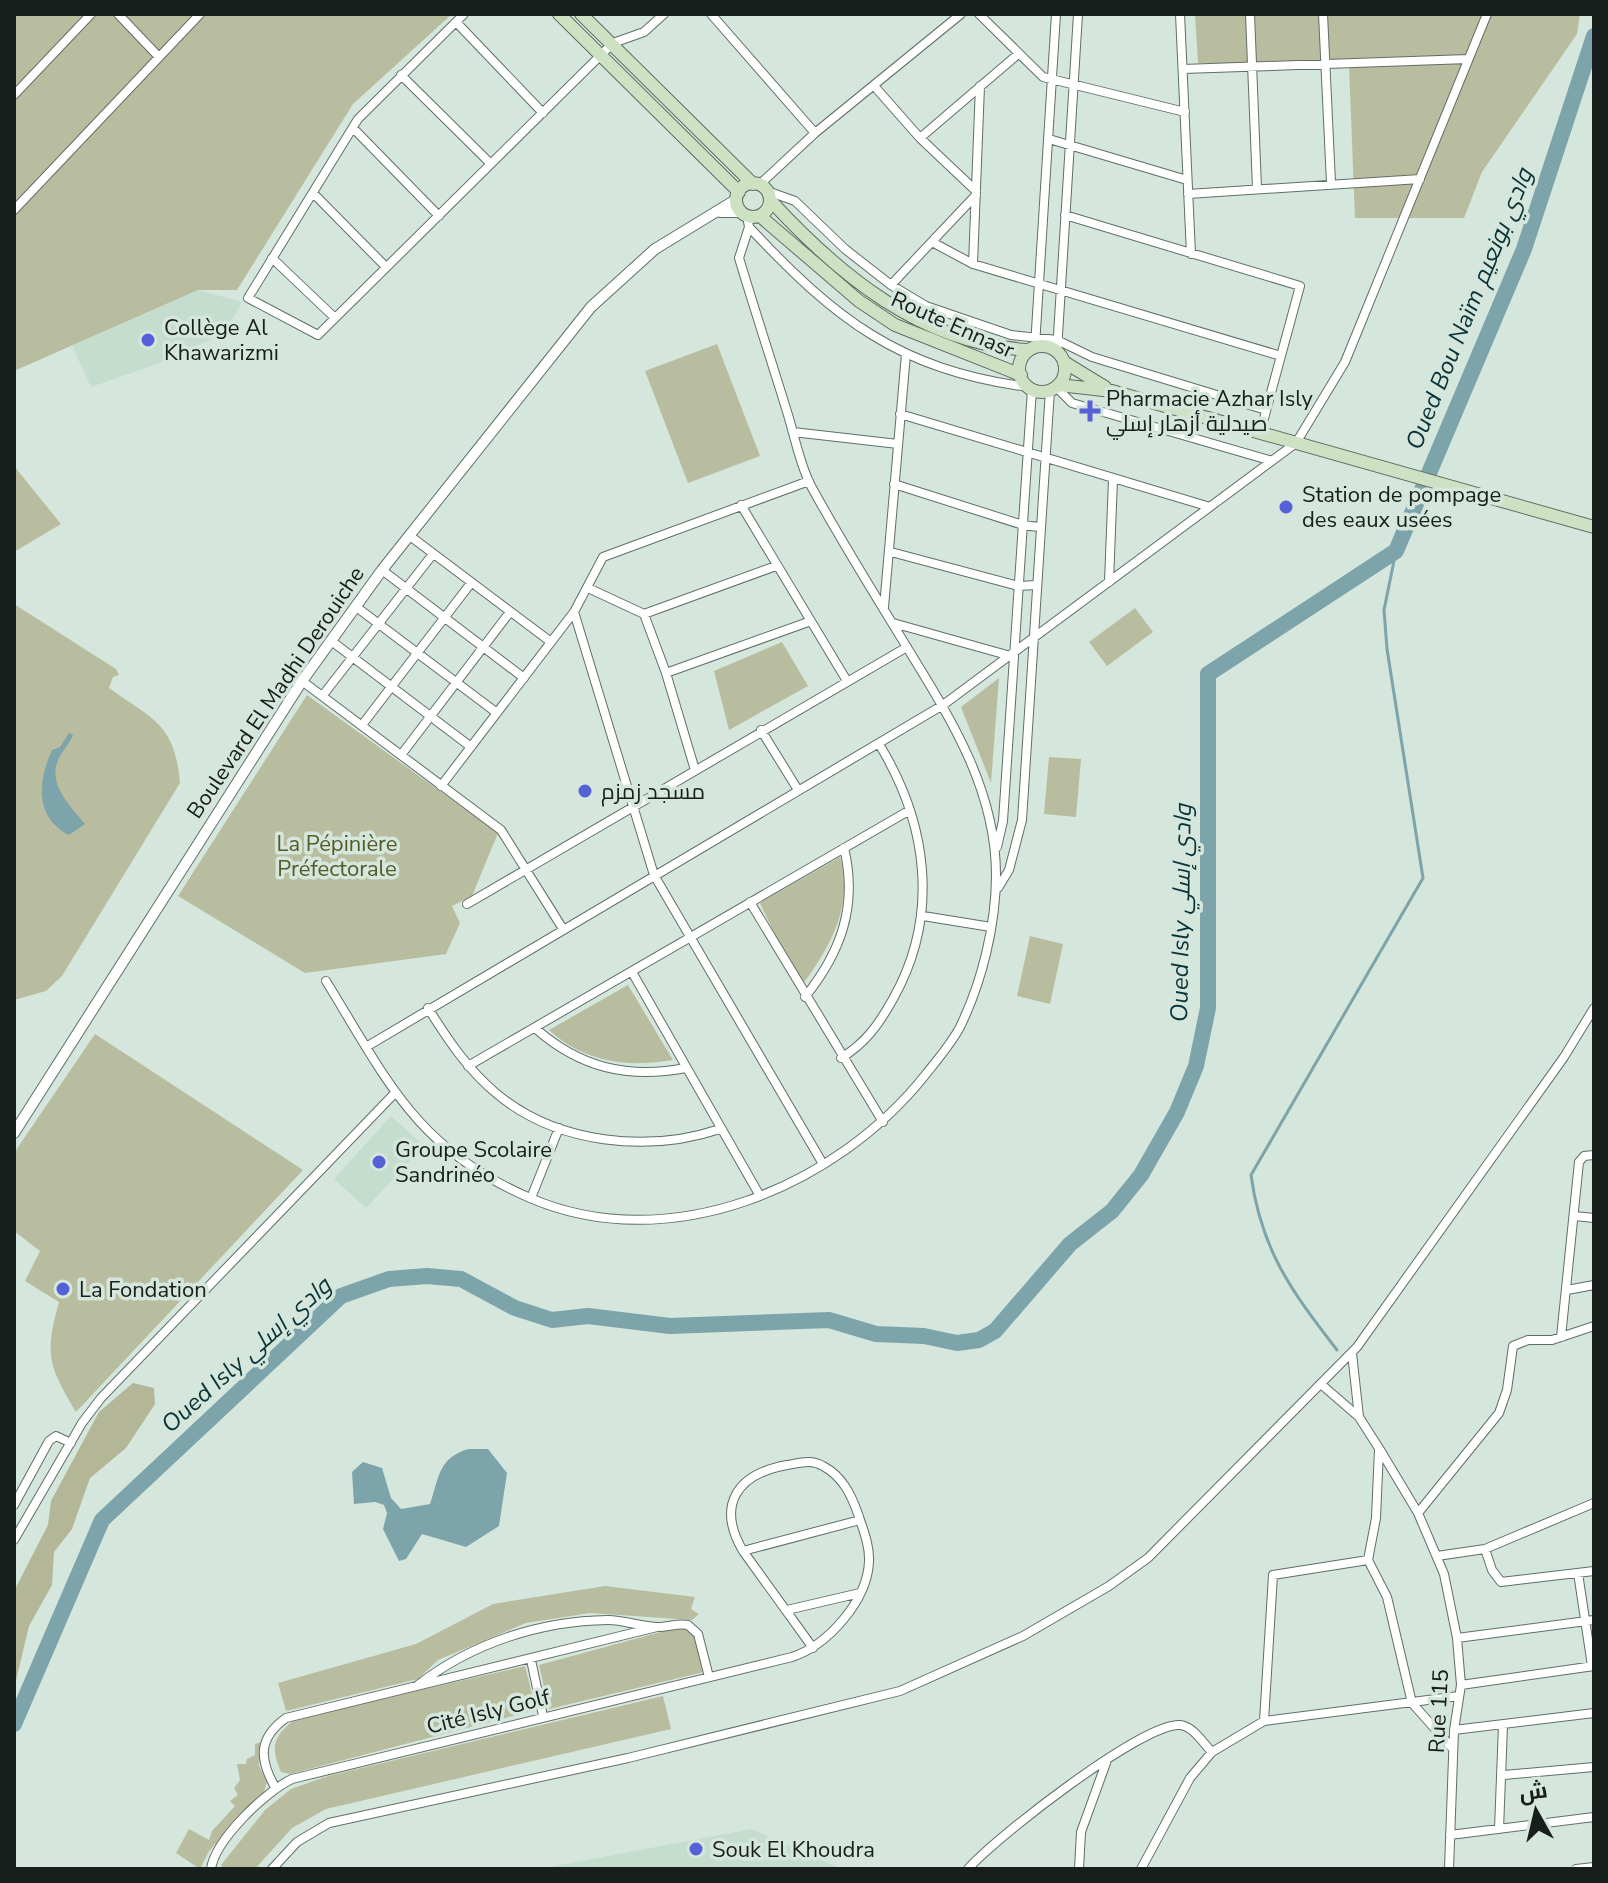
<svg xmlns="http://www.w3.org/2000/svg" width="1608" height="1883" font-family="'Nunito Sans',Cairo,sans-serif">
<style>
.built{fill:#c4ddce}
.green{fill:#b9bd9f}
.forest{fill:#b3b797}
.water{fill:#7da4aa}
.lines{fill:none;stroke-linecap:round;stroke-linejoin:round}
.stream{stroke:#7da4aa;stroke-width:3}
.river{stroke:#7da4aa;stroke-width:16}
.minor-casing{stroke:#606f66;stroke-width:10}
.tertiary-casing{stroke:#606f66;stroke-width:12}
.secondary-casing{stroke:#606f66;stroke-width:14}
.minor{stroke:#fff;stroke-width:8}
.tertiary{stroke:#fff;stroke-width:10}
.secondary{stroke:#cde2c2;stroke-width:12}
.poi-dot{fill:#5660d7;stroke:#d5e6dc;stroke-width:3}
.labels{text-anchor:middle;stroke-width:7;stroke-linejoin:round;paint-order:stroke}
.street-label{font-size:22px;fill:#181e1b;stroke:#d5e6dc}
.poi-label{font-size:22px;fill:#181e1b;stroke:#d5e6dc;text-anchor:start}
.park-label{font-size:22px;fill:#555a26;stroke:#d5e6dc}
.water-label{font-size:24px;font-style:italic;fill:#0a3338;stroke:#d5e6dc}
</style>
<rect width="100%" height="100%" fill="#d5e6dc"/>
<path class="built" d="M198,290L242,302L224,333L157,364L91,387L72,346Z
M391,1116L424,1146L366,1208L334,1179Z
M752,1829L841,1869H539Z"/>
<path class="green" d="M14,14H452L353,104L237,290H198L14,371Z
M1195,14H1580L1577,34L1482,172L1464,218H1355L1349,66L1198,63Z
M717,344L760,456L688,483L645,371Z
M14,466L61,524L14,552Z
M14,604L116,669L119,675L113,677L109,688C154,720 175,724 180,783L62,976L46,991L14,1000Z
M1135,608L1153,632L1107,666L1089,642Z
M782,642L808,686L729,730L714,671Z
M999,678L991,783L961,707Z
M307,695L498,833L472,896L452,906L460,923L446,954L305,973L178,896Z
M1049,757L1081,759L1076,817L1044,814Z
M840,857C854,908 829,949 800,988L760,903Z
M1030,936L1063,944L1050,1004L1017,996Z
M628,985L673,1060C627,1068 584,1062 549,1030Z
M95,1034L303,1170L76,1412C49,1367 44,1355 59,1302L25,1281L40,1251L14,1231V1153Z
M605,1586L695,1597L691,1609L699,1614L692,1620L590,1613L526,1623L438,1660L418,1679L286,1711L278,1683L416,1644L493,1604Z
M679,1627L693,1632L704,1672L549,1709L539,1665Z
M525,1666L536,1710L290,1774L281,1772C270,1745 273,1737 295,1719Z
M663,1696L671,1729L326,1809L292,1828L255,1869H223L221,1865L265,1810L291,1789L328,1776Z
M261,1742L259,1766L267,1782L264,1792L209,1851L200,1869L176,1853L189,1829L209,1840L212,1831L235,1806L230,1801L238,1795L234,1788L240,1780L237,1764H246L247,1759L255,1755V1744Z"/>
<path class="forest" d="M133,1383L154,1388L155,1404L126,1448L90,1478L72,1529L54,1552L52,1585L29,1626L14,1689V1591L48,1525L51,1501L99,1412Z"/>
<path class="water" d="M69,733L73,735C69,745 60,753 57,763C49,786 72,808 85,824L69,835C34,817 38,781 52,750L60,747Z
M468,1449H488L507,1473L499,1526L466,1547L422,1534L406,1559L399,1561L383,1529L387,1513L384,1505L375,1502L354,1504L352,1472L363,1462L382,1468L391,1498L401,1509L430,1504C439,1478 438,1458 468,1449Z"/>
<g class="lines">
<path class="stream" d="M1337,1350C1292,1292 1261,1250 1251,1175L1423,878L1387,649L1384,610L1396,551"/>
<path class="river" d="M14,1724L102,1520L341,1296L389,1279L427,1276L461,1279L515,1308L552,1320L588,1316L670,1326L829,1320L876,1334L924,1336L957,1343L979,1340L995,1331L1070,1244L1112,1211L1141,1175L1177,1112L1196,1066L1208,1008V674L1396,551L1524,249L1594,36"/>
<defs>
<path id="minor" d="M118,14L159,57
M464,14L358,119L248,298L318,335L613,43L644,32L664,14
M711,14L815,133
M979,14L1043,77L1185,112
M1180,14L1191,254
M1250,14L1257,188
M1323,14L1331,183
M456,22L543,113
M1183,69L1468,59
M401,75L491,164
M875,87L920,138L976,191
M14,95L91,14
M353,128L439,216
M920,138L1017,55
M1049,139L1187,180
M759,185L815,133L961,14
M767,191L795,201L845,249L891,285L926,306L1011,335L1057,340L1092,357L1266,410
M313,193L386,267
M1188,194L1420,179
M14,210L200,14
M1065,215L1300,286L1260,433
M747,216L749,227C835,319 899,370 1028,387
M932,242L973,264L1281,356
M272,258L335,318
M973,264L980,86
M891,285L976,195
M1035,346L1056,14
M1057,351L1078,14
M1056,387L1072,403L1272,461
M900,414L1210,507
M793,432L898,444
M894,484L1023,525L1039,527
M741,505L847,681
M410,536L551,642
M891,552L1018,586L1036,585
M382,570L524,678
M1109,582L1113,479
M588,588L644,614L666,673L695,770
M355,606L497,713
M884,607L906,354
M574,612L654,875L823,1164
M644,614L776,566
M893,623L1007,655
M330,640L471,747
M666,673L811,621
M302,681L501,830L563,929
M323,695L433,554
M362,725L471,583
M761,730L798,790
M401,755L510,612
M441,786L574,612L603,557L809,481
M997,847L1003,821L1032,389
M998,888L1009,870L1022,820L1050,390
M750,902L883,1122
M467,904L907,647
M923,916L991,927
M632,972L760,1196
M326,981C387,1080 416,1149 530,1198C669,1258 837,1187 926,1074C938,1059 951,1044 960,1027C982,982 996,925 996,875C996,790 951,719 908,649C875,595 841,541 811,486C800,465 795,438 788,415C772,363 755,311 739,258L749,227
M805,997C841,952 858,906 844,848
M428,1008C448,1040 468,1070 497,1094C557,1144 648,1153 720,1129
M535,1028C580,1068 628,1079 686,1068
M366,1047L943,705L1296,443L1345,362L1487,14
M841,1058C866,1043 879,1024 893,999C940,916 928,824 879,744
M468,1066L910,810
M531,1198L559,1128
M1575,1216L1594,1218
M1567,1290L1594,1285
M1561,1337L1579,1162L1584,1156L1594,1155
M1352,1353L1359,1417
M1322,1385L1359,1417L1382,1453L1418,1513L1444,1574L1457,1638L1461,1685L1454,1730L1449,1869
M1379,1449L1376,1518L1368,1560L1387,1597L1412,1703L1453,1749
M14,1505L49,1441L56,1436L71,1443
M1418,1513L1499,1413L1507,1390L1513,1346L1528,1340H1552L1594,1326
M14,1540L82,1423L101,1398L394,1094
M1485,1549L1492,1570L1501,1582L1594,1571
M743,1551L860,1520
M1437,1556L1485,1549L1594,1503
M1578,1573L1592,1666
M787,1610L860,1593
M1457,1638L1594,1620
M531,1660L543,1716
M418,1685C472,1643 540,1621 608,1620C625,1620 641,1627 658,1627C668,1627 678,1623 688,1625L698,1634L709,1677
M1461,1685L1594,1666
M1264,1721L1273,1575L1368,1560
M1454,1730L1594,1713
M1504,1775L1594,1767
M275,1787C259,1759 258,1738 286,1718L657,1627
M1499,1829L1503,1725
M1450,1835L1594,1817
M211,1869C215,1840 266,1791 292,1779L792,1657C828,1645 867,1601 869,1562C870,1546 863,1529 858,1514C851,1494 842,1476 823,1466C811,1459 800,1463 787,1465C737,1474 716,1505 743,1551L813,1648
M272,1869L297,1842L329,1823L628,1758L900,1691L1023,1636L1109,1586L1148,1558L1357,1347L1564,1057L1594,1008
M968,1869C995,1838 1142,1723 1180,1725C1193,1726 1203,1743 1212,1752L1264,1721L1459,1696
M1079,1869L1081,1832L1106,1763
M1141,1869L1190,1778L1212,1752
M1576,1869L1594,1867"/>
<path id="tertiary" d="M720,212H741
M14,1133L302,681L382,570L591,307L655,249L737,199"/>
<path id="secondary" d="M559,14L739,192
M581,14L753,184
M736 200a17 17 0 1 1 34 0a17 17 0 1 1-34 0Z
M770,200C840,276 922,344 1029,350
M760,216L859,301L895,325L1021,375
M1019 369a23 23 0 1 1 46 0a23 23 0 1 1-46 0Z
M1064,362L1105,387
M1059,385L1112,391L1594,527"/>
</defs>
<use href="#minor" class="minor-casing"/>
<use href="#tertiary" class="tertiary-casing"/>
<use href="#secondary" class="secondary-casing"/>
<use href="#minor" class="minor"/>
<use href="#tertiary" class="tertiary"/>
<use href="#secondary" class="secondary"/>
</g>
<g class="poi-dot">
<circle cx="148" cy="340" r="8"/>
<path d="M1086 399h8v8h8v8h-8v8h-8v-8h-8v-8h8z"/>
<circle cx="1286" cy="507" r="8"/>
<circle cx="585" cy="791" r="8"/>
<circle cx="379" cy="1162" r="8"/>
<circle cx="63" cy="1289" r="8"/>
<circle cx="696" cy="1849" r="8"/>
</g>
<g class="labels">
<g class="street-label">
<text transform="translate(953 324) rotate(24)" y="8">Route Ennasr</text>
<text transform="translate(275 692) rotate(-56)" y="8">Boulevard El Madhi Derouiche</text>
<text transform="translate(488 1711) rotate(-14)" y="8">Cité Isly Golf</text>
<text transform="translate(1438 1711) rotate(-87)" y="8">Rue 115</text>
</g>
<g class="poi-label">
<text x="164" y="335">Collège Al<tspan x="164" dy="25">Khawarizmi</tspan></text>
<text x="1106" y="406">Pharmacie Azhar Isly<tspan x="1106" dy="25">صيدلية أزهار إسلي</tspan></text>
<text x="1302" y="502">Station de pompage<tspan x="1302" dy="25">des eaux usées</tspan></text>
<text x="601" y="799">مسجد زمزم</text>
<text x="395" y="1157">Groupe Scolaire<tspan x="395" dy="25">Sandrinéo</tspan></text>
<text x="79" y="1297">La Fondation</text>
<text x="712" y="1857">Souk El Khoudra</text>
</g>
<g class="park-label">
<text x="337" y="851">La Pépinière<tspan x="337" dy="25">Préfectorale</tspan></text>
</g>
<g class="water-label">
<text transform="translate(1469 309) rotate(-68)" y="8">Oued Bou Naïm وادي بونعيم</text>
<text transform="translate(1181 913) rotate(-89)" y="8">Oued Isly وادي إسلي</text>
<text transform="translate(246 1355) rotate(-42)" y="8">Oued Isly وادي إسلي</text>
</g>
</g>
<rect width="1608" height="1883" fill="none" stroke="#181e1b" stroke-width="32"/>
<g transform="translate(1536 1811) rotate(352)" stroke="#d5e6dc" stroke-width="6" paint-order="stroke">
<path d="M0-6L14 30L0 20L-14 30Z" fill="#181e1b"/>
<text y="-12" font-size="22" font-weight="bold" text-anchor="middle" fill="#181e1b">ش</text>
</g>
</svg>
